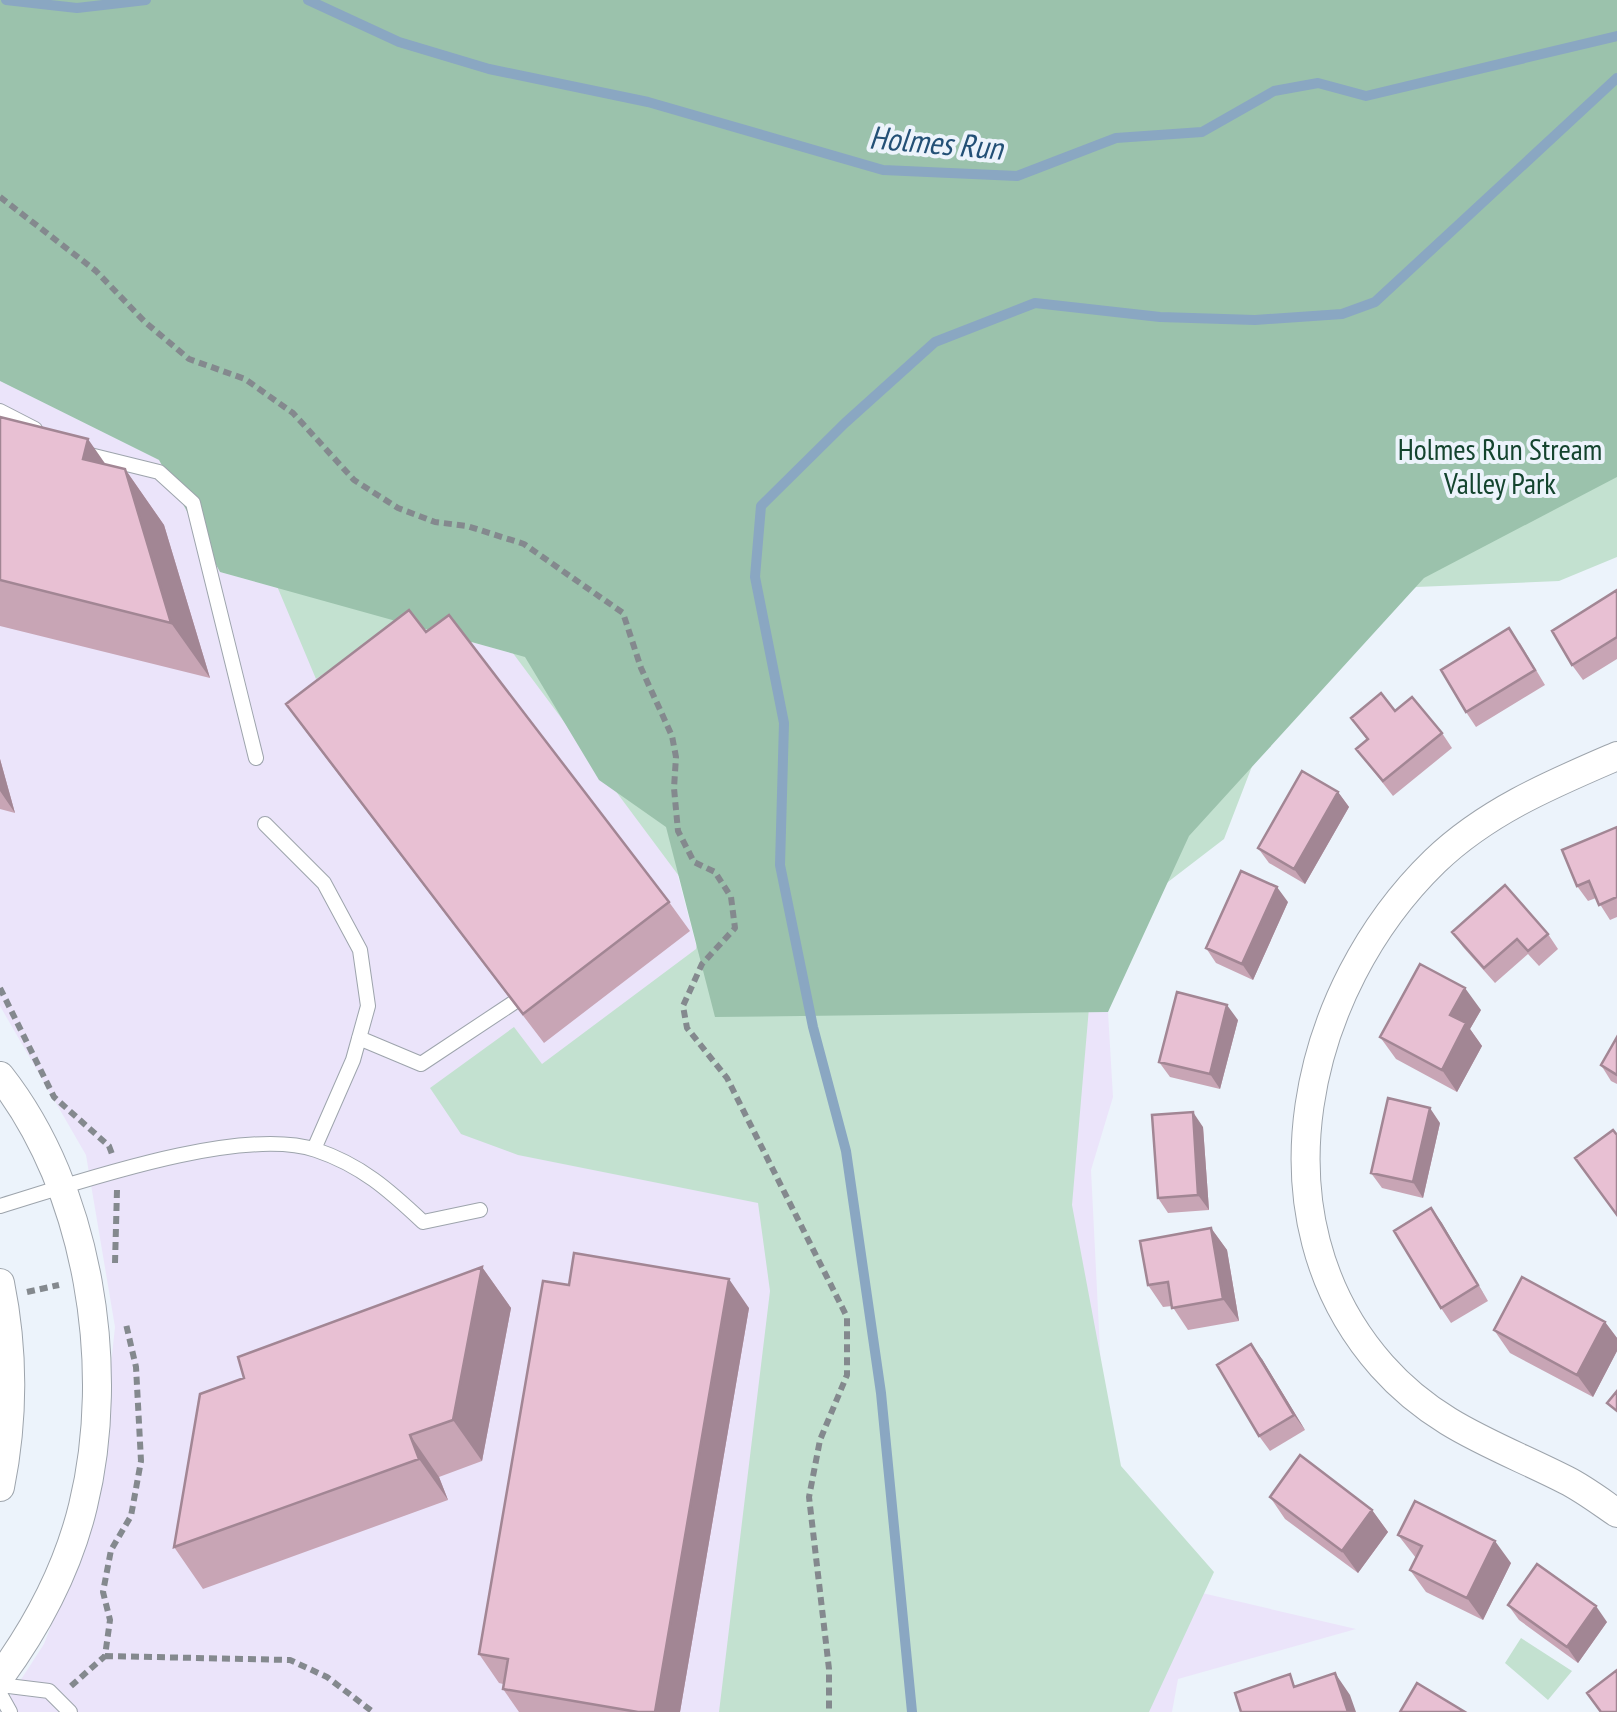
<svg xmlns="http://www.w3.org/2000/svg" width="1617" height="1712" font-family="'PT Sans Narrow',sans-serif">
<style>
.commercial{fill:#ebe4fa}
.green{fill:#c3e1d0}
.forest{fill:#9bc2ac}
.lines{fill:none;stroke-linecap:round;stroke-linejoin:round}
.stream{stroke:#8aa7c2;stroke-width:10}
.lane-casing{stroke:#9da4ac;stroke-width:16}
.street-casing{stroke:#9da4ac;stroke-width:30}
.path{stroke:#84898e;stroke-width:6;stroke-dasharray:8 5;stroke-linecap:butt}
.lane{stroke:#fff;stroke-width:14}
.street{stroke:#fff;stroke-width:28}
.wall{fill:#c8a5b5}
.shaded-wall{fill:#a28694}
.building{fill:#e8c0d3;stroke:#a28694;stroke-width:2.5}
.labels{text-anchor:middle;stroke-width:8;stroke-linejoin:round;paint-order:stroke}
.park-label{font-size:30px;fill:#14442e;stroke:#ecf3fb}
.water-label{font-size:32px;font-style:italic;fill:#235076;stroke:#ecf3fb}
</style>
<rect width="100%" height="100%" fill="#ecf3fb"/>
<path class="commercial" d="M0,381L159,460L220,572L525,657L665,827L715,1017L1108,1012L1113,1097L1091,1170L1106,1470L1172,1586L1356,1629L1178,1679L1172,1712H0L44,1644L95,1513L115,1327L86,1155L0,1006Z"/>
<path class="green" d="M0,0H1617V557L1559,581L1416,587L1276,704L1224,839L1095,938L1072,1205L1121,1466L1214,1572L1149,1712H719L770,1291L758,1203L518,1155L461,1134L430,1088L514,1027L542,1064L696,949L702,907L460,582L316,679L222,455Z
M1521,1638L1572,1671L1548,1700L1505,1663Z"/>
<path class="forest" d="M0,0H1617V477L1424,578L1189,836L1108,1012L715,1017L666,827L599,780L525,657L220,572L159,460L0,381Z"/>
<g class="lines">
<path class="stream" d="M6,0L77,8L146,0
M308,0L399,42L489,69L648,102L883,170L1017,176L1116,138L1202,132L1274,91L1318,83L1366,96L1617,36
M912,1712L881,1393L846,1151L813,1027L780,865L784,723L755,577L761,506L845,423L935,342L1035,303L1160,317L1255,320L1342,314L1375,302L1617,78"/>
<defs>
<path id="lane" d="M0,411L35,429
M86,454L159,472L193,503L256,758
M265,824L324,883L360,950L368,1006L353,1060L314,1149
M359,1038L421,1064L513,1003
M0,1206C76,1183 241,1125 316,1150C361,1165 389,1190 423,1222L480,1210
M0,1685L49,1691L70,1712
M0,1694L10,1712"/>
<path id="street" d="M1617,756C1552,784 1487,811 1435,861C1303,989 1250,1217 1382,1366C1436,1427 1497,1445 1566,1480C1584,1489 1601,1502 1617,1513
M0,1076C89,1189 117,1368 83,1506C68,1568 38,1625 0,1677
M0,1283C14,1352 14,1417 0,1487"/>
</defs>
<use href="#lane" class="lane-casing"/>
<use href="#street" class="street-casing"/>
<path class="path" d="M0,197L96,271L145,322L189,359L245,379L293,413L354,480L398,508L435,522L467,526L524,544L623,613L641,668L672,736L676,757L674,788L678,831L694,862L715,872L731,897L735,928L702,964L683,1006L687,1028L727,1078L847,1317V1375L820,1440L809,1497L829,1669V1712
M0,988L54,1097L109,1146L112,1154
M115,1263L117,1190
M27,1292L59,1285
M105,1656L290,1660L327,1677L373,1712
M71,1686L105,1656L110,1620L103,1592L111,1550L131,1516L141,1461L136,1367L126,1324"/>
<use href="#lane" class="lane"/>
<use href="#street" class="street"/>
</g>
<path class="wall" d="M0,417L106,465L125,469L164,525L210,678L0,626Z
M1617,590V659L1583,680L1572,665Z
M426,632L669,902L690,931L544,1043L307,733L286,704Z
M1520,643L1545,685L1476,727L1466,712Z
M1395,711L1442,733L1452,748L1393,796L1356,749L1367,740L1351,718Z
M0,759L15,813L0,809Z
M1338,792L1349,807L1305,884L1269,863L1258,848Z
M1617,827V917L1610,920L1596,898L1588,901L1577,886Z
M1288,902L1253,980L1216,963L1206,948Z
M1452,932L1548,934L1558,949L1539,966L1528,954L1495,983L1463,947Z
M1481,1010L1470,1029L1482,1046L1457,1092L1396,1059L1380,1037Z
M1238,1020L1220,1089L1170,1077L1159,1062Z
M1617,1037V1084L1611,1081L1601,1065Z
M1440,1123L1423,1198L1382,1188L1371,1173Z
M1203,1127L1209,1210L1168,1213L1158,1198Z
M1431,1208L1488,1301L1451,1323L1441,1308Z
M1211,1228L1227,1250L1239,1321L1188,1330L1172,1306L1163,1307L1148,1285Z
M482,1267L511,1308L482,1461L439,1477L448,1500L203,1589L174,1547L244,1378Z
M569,1285L749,1308L680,1712H519L503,1689V1684L499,1683L479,1654Z
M1605,1322L1617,1338V1351L1593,1397L1510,1353L1494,1330Z
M1262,1359L1305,1430L1270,1451L1259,1436Z
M1270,1497L1372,1510L1388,1532L1358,1573L1285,1519Z
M1398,1535L1511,1563L1483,1620L1426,1592L1410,1570L1416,1558Z
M1508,1605L1607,1622L1578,1663L1519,1620Z"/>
<path class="shaded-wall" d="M88,439L127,495L83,459Z
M125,469L164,525L210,678L171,623Z
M0,759L15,813L0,791Z
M1338,792L1349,807L1305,884L1294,869Z
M1277,887L1288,902L1253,980L1242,964Z
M1465,988L1481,1010L1470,1029L1482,1046L1457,1092L1442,1070L1450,1015Z
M1227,1005L1238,1020L1220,1089L1210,1074Z
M1430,1108L1440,1123L1423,1198L1413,1182Z
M1193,1112L1203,1127L1209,1210L1198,1195Z
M1431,1208L1442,1223L1488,1301L1478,1285Z
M1211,1228L1227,1250L1239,1321L1223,1299Z
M482,1267L511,1308L482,1461L453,1420Z
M729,1279L749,1308L680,1712H655Z
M1605,1322L1617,1338V1351L1593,1397L1577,1375Z
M1251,1344L1262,1359L1305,1430L1294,1415Z
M410,1435L439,1477L448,1500L419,1459Z
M1372,1510L1388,1532L1358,1573L1342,1551Z
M1495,1541L1511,1563L1483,1620L1467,1598Z
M1596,1606L1607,1622L1578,1663L1567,1647Z
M1335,1673L1350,1695L1356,1712H1348Z"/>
<path class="building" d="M0,417L88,439L83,459L125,469L171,623L0,580Z
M1617,590V637L1572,665L1552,631Z
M409,610L426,632L449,615L669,902L523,1014L286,704Z
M1509,628L1535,670L1466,712L1441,670Z
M1381,693L1395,711L1412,697L1442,733L1383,781L1356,749L1368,739L1351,718Z
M1302,771L1338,792L1294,869L1258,848Z
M1617,827V897L1599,905L1589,881L1577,886L1562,850Z
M1241,871L1277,887L1242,964L1206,948Z
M1505,885L1548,934L1528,951L1517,939L1484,968L1452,932Z
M1420,964L1465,988L1450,1015L1466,1023L1442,1070L1380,1037Z
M1177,992L1227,1005L1210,1074L1159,1062Z
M1617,1037V1075L1601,1065Z
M1388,1098L1430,1108L1413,1182L1371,1173Z
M1193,1112L1198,1195L1158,1198L1152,1115Z
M1613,1130L1617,1135V1215L1575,1158Z
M1431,1208L1478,1285L1441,1308L1394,1231Z
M1211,1228L1223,1299L1172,1308L1168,1282L1148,1285L1140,1241Z
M574,1253L729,1279L655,1712H638L503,1689L508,1659L479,1654L543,1281L569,1285Z
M482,1267L453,1420L410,1435L419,1459L174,1547L200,1394L244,1378L238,1357Z
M1522,1277L1605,1322L1577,1375L1494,1330Z
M1251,1344L1294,1415L1259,1436L1217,1365Z
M1617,1391V1411L1607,1403Z
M1300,1455L1372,1510L1342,1551L1270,1497Z
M1415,1501L1495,1541L1467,1598L1410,1570L1422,1546L1398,1535Z
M1537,1564L1596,1606L1567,1647L1508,1605Z
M1617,1670V1712H1601L1587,1693Z
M1335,1673L1348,1712H1241L1235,1693L1290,1674L1294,1687Z
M1417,1683L1465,1712H1400Z"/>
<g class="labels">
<g class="park-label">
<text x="1500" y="460">Holmes Run Stream<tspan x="1500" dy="34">Valley Park</tspan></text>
</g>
<g class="water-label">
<text transform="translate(936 143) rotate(5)" y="11">Holmes Run</text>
</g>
</g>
</svg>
